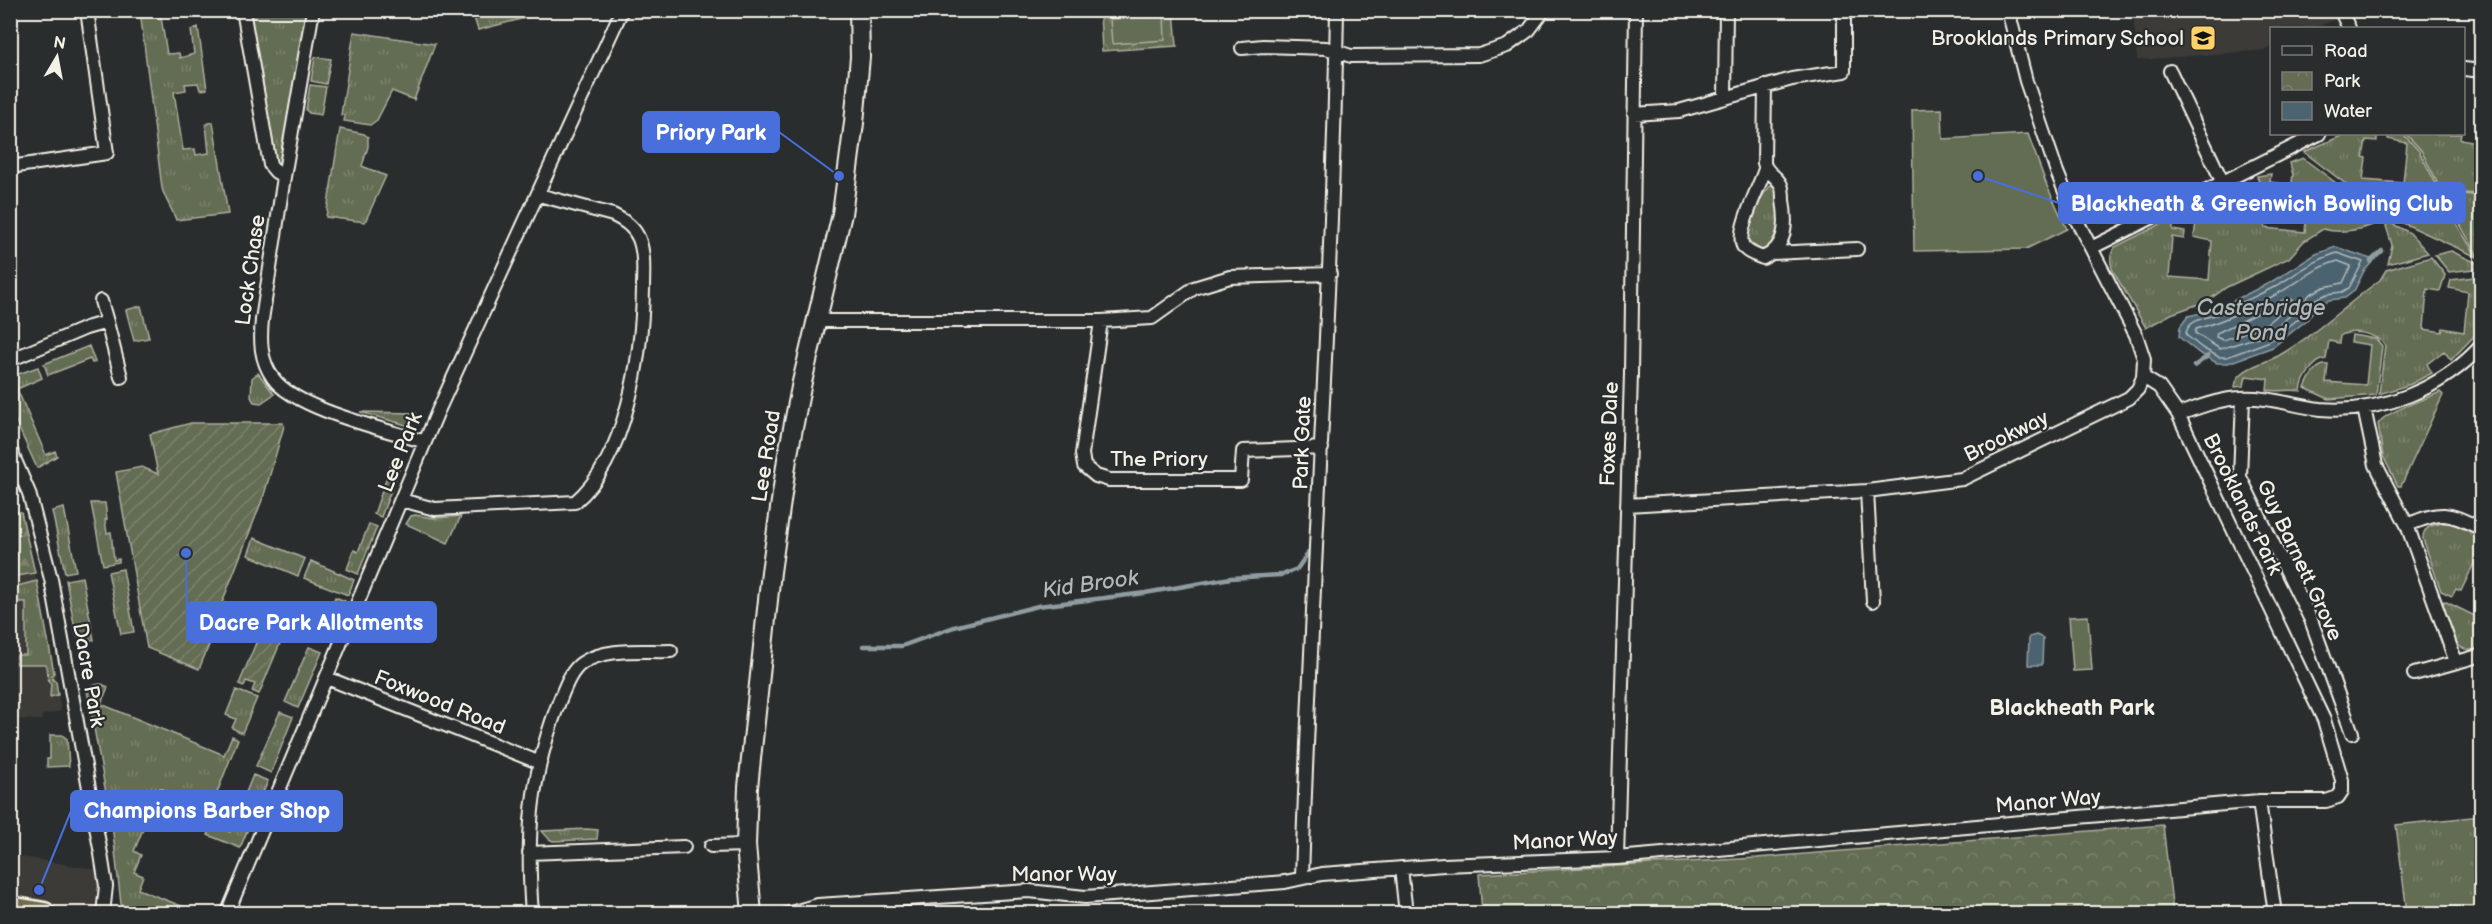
<svg xmlns="http://www.w3.org/2000/svg" width="2492" height="924" font-family="'Balsamiq Sans',sans-serif">
<style>
.built{fill:#3e3b39}
.grass{fill:url(#grass-tufts);stroke:#acaf9e;stroke-width:1.5}
.forest{fill:url(#forest-firs);stroke:#acaf9e;stroke-width:1.5}
.park{fill:url(#park-crowns);stroke:#acaf9e;stroke-width:1.5}
.garden{fill:url(#garden-furrows);stroke:#acaf9e;stroke-width:1.5}
.pitch{fill:#646d53;stroke:#acaf9e;stroke-width:1.5}
.water{fill:#4c6370;stroke:#8f9ca0;stroke-width:1.5}
.lines{fill:none;stroke-linecap:round;stroke-linejoin:round}
.shore{stroke:#b1b8b8;stroke-width:1.5}
.stream{stroke:#8f9ca0;stroke-width:4.5}
.street-casing{stroke:#f4f1e8;stroke-width:16}
.secondary-casing{stroke:#f4f1e8;stroke-width:22}
.highway-casing{stroke:#f4f1e8;stroke-width:27}
.street{stroke:#2a2d2e;stroke-width:12}
.secondary{stroke:#2a2d2e;stroke-width:18}
.highway{stroke:#726c4b;stroke-width:22}
.labels{text-anchor:middle;stroke-width:4.5;stroke-linejoin:round;paint-order:stroke}
.poi-label{font-size:21px;fill:#f4f1e8;stroke:#2a2d2e;text-anchor:end}
.street-label{font-size:21px;fill:#f4f1e8;stroke:#2a2d2e}
.water-label{font-size:22px;font-style:italic;fill:#b1b8b8;stroke:#2a2d2e}
.neighbourhood-label{font-size:22px;font-weight:bold;fill:#f4f1e8;stroke:#2a2d2e}
.leader{fill:none;stroke:#486fdb;stroke-width:2}
.callout-dot{fill:#486fdb;stroke:#2a2d2e;stroke-width:2}
.callout{fill:#486fdb;stroke:#486fdb;stroke-width:2}
.callout-label{font-size:22px;text-anchor:middle;font-weight:bold;fill:#fff}
</style>
<defs>
<pattern id="grass-tufts" width="24" height="20" patternUnits="userSpaceOnUse" patternTransform="scale(1.5)"><rect width="24" height="20" fill="#646d53"/><path d="M3 7l-1-3M5 7V3M7 7l1-3M15 17l-1-3M17 17v-4M19 17l1-3" fill="none" stroke="#7b826c"/></pattern>
<pattern id="forest-firs" width="22" height="20" patternUnits="userSpaceOnUse" patternTransform="scale(1.5)"><rect width="22" height="20" fill="#646d53"/><path d="M5 1l3.5 6h-7zM16 11l3.5 6h-7z" fill="#7b826c"/></pattern>
<pattern id="park-crowns" width="20" height="18" patternUnits="userSpaceOnUse" patternTransform="scale(1.5)"><rect width="20" height="18" fill="#646d53"/><path d="M2 6a3 3 0 1 1 6 0M12 15a3 3 0 1 1 6 0" fill="none" stroke="#7b826c"/></pattern>
<pattern id="garden-furrows" width="10" height="10" patternUnits="userSpaceOnUse" patternTransform="scale(1.5)"><rect width="10" height="10" fill="#646d53"/><path d="M-1 1l2-2M0 10L10 0M9 11l2-2" fill="none" stroke="#7b826c"/></pattern>
</defs>
<rect width="100%" height="100%" fill="#2a2d2e"/>
<filter id="ink" filterUnits="userSpaceOnUse"><feTurbulence type="fractalNoise" baseFrequency=".0167" numOctaves="2"/><feDisplacementMap in="SourceGraphic" scale="12" xChannelSelector="R" yChannelSelector="G"/><feConvolveMatrix kernelMatrix="1 2 1 2 8 2 1 2 1" color-interpolation-filters="sRGB"/></filter>
<g filter="url(#ink)">
<path class="built" d="M2332,11L2334,20L2314,28H2272L2271,47L2265,50L2137,60L2133,11Z
M11,511L21,512L29,544L51,650L61,711L42,715L41,720L11,719Z
M11,855L98,870L99,898L94,913L11,914Z"/>
<path class="grass" d="M140,11H160L167,54L179,53L180,58L194,54L191,30L198,27L207,89L200,90L198,83L185,84L186,90L174,92L183,150L195,149L196,155L209,153L206,124L213,122L228,214L176,220C172,208 165,200 162,188Z
M249,11H306L280,165L274,163Z
M472,11H529V17L478,30Z
M354,32L435,44L414,100L392,91L377,120L370,125L344,121L345,116L341,115Z
M315,57L331,59L326,84L311,81Z
M310,85L326,87L321,115L309,113L306,110Z
M340,129L364,134L368,137V147L362,166L386,176L365,222L326,217Z
M2346,134H2367L2377,136V141L2366,140L2363,157L2366,158L2363,180L2403,183L2407,143L2388,139V134H2403L2419,151L2457,225L2477,257L2386,215L2304,152Z
M2406,134H2461L2460,139L2478,142L2479,139H2481V194L2442,192L2421,150Z
M2303,158L2385,220C2365,229 2344,235 2323,229L2304,241L2289,258L2227,287L2207,301L2171,314L2146,328L2113,271C2110,262 2109,256 2115,247L2165,222L2173,223V230L2185,232L2184,239L2172,237L2169,277L2209,280L2212,241L2194,237L2196,222L2193,213L2203,207L2213,195L2240,184L2245,194L2261,186L2257,176L2271,174L2270,182L2283,184L2282,190L2268,188L2265,206L2269,207L2265,228L2305,232L2309,192L2291,189L2293,175L2290,163Z
M1772,184C1787,199 1779,235 1767,249L1760,250L1748,240C1745,221 1759,198 1772,184Z
M2452,193L2481,196L2478,221L2481,222L2478,243L2481,244V261L2443,195Z
M2389,222L2410,233L2428,253L2388,264L2392,245L2386,226Z
M2451,251L2481,265V268L2449,272L2435,255Z
M2431,257L2445,275L2440,291L2427,289L2424,329L2442,332L2443,328L2464,332L2468,292L2449,288L2451,280L2482,276L2481,329L2451,360L2444,351L2427,364L2432,373L2411,384L2379,394L2385,345C2377,334 2352,328 2340,336L2339,343L2329,341L2326,359C2314,360 2302,379 2301,391C2289,389 2279,392 2267,390L2268,379L2246,376L2244,386L2235,387C2236,368 2263,364 2278,356C2312,337 2347,304 2380,280L2386,270Z
M141,306L149,338L134,341L126,310Z
M2352,335L2376,339L2382,346L2376,395L2329,399L2305,388C2309,378 2316,363 2328,365L2326,382L2366,385L2370,345L2351,342Z
M89,346L95,362L92,363L90,359L48,375L44,364Z
M38,367L42,378L17,389L46,455L55,451L57,456L37,468L11,411L10,377Z
M258,373L274,394L261,403L254,402L251,397L252,378Z
M2440,392L2443,395L2401,486H2398L2383,456L2378,424C2385,411 2425,400 2440,392Z
M360,412L416,413L410,426Z
M392,462L400,466L381,517L374,514Z
M91,503H105L107,519L105,520L107,533L111,532L114,560L119,559V562L103,565Z
M64,508L76,571L65,573L52,511Z
M415,515L434,518L461,516L448,543L406,524L411,516Z
M2443,523H2456L2481,534V556L2478,555L2461,591L2456,589L2452,596L2441,591L2423,539C2422,527 2433,525 2443,523Z
M369,524L377,527L358,574L347,569L354,550L358,552Z
M254,538L305,559L298,576L248,555Z
M311,561L354,580L348,595L304,578Z
M123,569L134,632L121,634L108,572Z
M82,577L94,640L82,639L76,635L66,580Z
M37,581L54,673L52,675L53,680L56,681L58,695L50,697L51,683L49,682L46,664H16L17,655H26V602H12L13,587Z
M335,597L345,601L327,640L319,637Z
M2444,601L2481,619V649C2452,657 2450,628 2442,606Z
M309,647L322,652L298,708L285,702Z
M101,684L108,687L101,704L224,755L232,736L238,739L211,808L160,788L134,851L141,855L134,872L143,876L138,889L199,913H137L127,910L121,904L112,824L132,819L129,800L108,804L87,690L94,685Z
M236,690L257,698L242,733L232,728L236,719L226,715Z
M280,712L293,717L271,773L256,766Z
M50,735H62L67,739L69,766L47,767V759H50Z
M253,775L268,781L240,848L208,835L212,825L230,832Z
M2481,816V913H2407L2396,825Z
M587,829L598,830L597,839L553,841L549,839L542,831Z"/>
<path class="forest" d="M11,511L21,512L35,573L11,577Z"/>
<path class="park" d="M1137,10L1174,11L1177,46L1102,51L1100,13Z
M2163,825L2173,913H1482L1479,874L1757,858Z"/>
<path class="garden" d="M191,423H283L284,426L264,495L222,603L226,604L199,669L147,648L116,472L142,467L158,474L150,434Z
M265,621L286,629L259,694L252,691L255,684L246,681L244,686L239,684Z"/>
<path class="pitch" d="M1164,15L1165,40L1112,44L1110,19Z
M1942,109L1943,139L2028,134L2047,186L2067,229L2026,249L1914,251L1912,110Z
M2088,616L2092,670L2073,671L2069,617Z"/>
<path class="water" d="M2336,247L2374,260L2364,271L2354,291L2345,298L2329,300L2317,305L2307,320L2273,347L2228,363H2217L2199,353L2179,337L2180,327L2188,316L2215,310L2271,282L2316,254Z
M2036,635L2043,638L2042,665H2028L2029,637Z"/>
<g class="lines">
<path class="shore" d="M2337,253L2363,262L2349,288L2342,292L2327,294L2314,300L2302,316L2270,341L2227,357H2219L2202,348L2186,335C2186,317 2214,318 2226,311C2242,301 2260,295 2276,286C2296,274 2314,260 2337,253Z
M2338,261L2351,266L2343,283L2324,287L2310,294L2296,311L2267,334L2220,349L2195,333L2196,329C2224,321 2251,308 2277,294C2298,283 2315,267 2338,261Z
M2288,298L2292,300L2290,305L2263,326L2223,340L2216,337L2217,333Z"/>
<path class="stream" d="M2371,261L2382,251
M2194,366L2208,356
M863,646H902L954,627L1038,606L1145,593L1231,578L1281,575L1297,569L1313,546"/>
<defs>
<path id="street" d="M243,10L270,165L276,172L284,177
M313,10L284,177L262,320C260,340 260,360 273,378C294,409 388,430 425,442
M2340,10L2349,28
M1242,48L1263,46L1326,48L1351,56L1479,55L1507,46L1529,30L1544,10
M2464,69L2482,71
M2170,71L2222,181
M1725,98L1726,10
M1634,114L1679,111L1792,79L1844,71V10
M10,167L107,153L87,10
M1765,169C1760,186 1735,232 1743,246C1747,253 1756,255 1763,258C1787,247 1787,224 1783,200C1783,196 1783,189 1781,185C1777,176 1766,173 1764,163L1765,86
M2091,248L2319,134
M1773,253L1857,249
M101,301L107,322
M817,321H1101L1152,318L1194,288L1230,277L1330,274
M1101,321L1082,454L1084,466L1096,476L1109,480H1241L1243,451L1322,448
M10,360L86,328L107,322L121,377
M2243,398L2240,477L2311,620L2352,733
M2364,408L2376,465L2407,525L2456,662
M2178,414C2198,408 2218,399 2240,398C2267,396 2294,406 2321,409C2381,414 2442,389 2482,345
M10,449L29,493L51,579L101,854L106,886L103,914
M1867,491L1873,601
M401,500L435,509L575,502C627,458 642,355 643,289C643,273 645,255 639,239C634,227 625,221 613,215L539,195
M1627,505L1867,491L1962,479L2129,398L2138,389L2143,377
M2407,525C2444,510 2446,512 2482,529
M2414,674L2482,655
M327,678L538,762
M2259,801L2275,914
M711,846L746,845
M529,853L684,847
M1617,858L1631,374L1636,10
M1401,868L1406,914
M1302,878C1311,589 1332,300 1337,10
M227,914L438,411L622,10
M532,914C526,835 530,777 559,702C564,690 570,671 582,663C607,647 642,652 671,651
M787,914L818,905L1029,891L1085,897L1285,882L1322,874L1444,865L1617,858L2259,801H2326L2338,797L2342,791V780L2324,720L2178,414L2159,387L2143,377L2144,359L2136,335L2075,217L2057,172L2026,81L2008,10"/>
<path id="secondary" d="M752,914L746,845L748,787L771,572L787,459L802,382L842,214L854,123L860,57L859,10"/>
<path id="highway" d="M10,908L44,914"/>
</defs>
<use href="#street" class="street-casing"/>
<use href="#secondary" class="secondary-casing"/>
<use href="#highway" class="highway-casing"/>
<use href="#street" class="street"/>
<use href="#secondary" class="secondary"/>
<use href="#highway" class="highway"/>
</g>
</g>
<defs>
<symbol id="school-square" viewBox="-11 -11 22 22"><rect x="-9" y="-9" width="18" height="18" rx="4" fill="#ffd166" stroke="#2a2d2e"/><path d="M0-5L7-2L0 1L-7-2ZM-4 1L0 2.5L4 1V4Q0 6-4 4Z" fill="#111"/></symbol>
</defs>
<g fill-rule="evenodd">
<use href="#school-square" x="2188" y="23" width="30" height="30"/>
</g>
<g class="labels">
<g class="poi-label">
<text x="2184" y="45">Brooklands Primary School</text>
</g>
<g class="street-label">
<text transform="translate(250 270) rotate(-82)" y="7">Lock Chase</text>
<text transform="translate(1609 434) rotate(-88)" y="7">Foxes Dale</text>
<text transform="translate(2006 436) rotate(-26)" y="7">Brookway</text>
<text transform="translate(1302 443) rotate(-88)" y="7">Park Gate</text>
<text transform="translate(400 452) rotate(-68)" y="7">Lee Park</text>
<text transform="translate(766 456) rotate(-81)" y="7">Lee Road</text>
<text x="1159" y="466">The Priory</text>
<text transform="translate(2243 504) rotate(64)" y="7">Brooklands Park</text>
<text transform="translate(2300 560) rotate(65)" y="7">Guy Barnett Grove</text>
<text transform="translate(89 675) rotate(80)" y="7">Dacre Park</text>
<text transform="translate(440 702) rotate(22)" y="7">Foxwood Road</text>
<text transform="translate(2048 801) rotate(-5)" y="7">Manor Way</text>
<text transform="translate(1565 840) rotate(-3)" y="7">Manor Way</text>
<text x="1064" y="881">Manor Way</text>
</g>
<g class="water-label">
<text x="2261" y="315">Casterbridge<tspan x="2261" dy="25">Pond</tspan></text>
<text transform="translate(1090 583) rotate(-8)" y="8">Kid Brook</text>
</g>
<g class="neighbourhood-label">
<text x="2072" y="715">Blackheath Park</text>
</g>
</g>
<path class="leader" d="M839 176L779 132M1978 176L2059 203M186 553L187 622M39 890L71 811"/>
<g class="callout-dot">
<circle cx="839" cy="176" r="6"/>
<circle cx="1978" cy="176" r="6"/>
<circle cx="186" cy="553" r="6"/>
<circle cx="39" cy="890" r="6"/>
</g>
<g class="callout">
<rect x="643" y="112" width="136" height="40" rx="6"/>
<rect x="2059" y="183" width="406" height="40" rx="6"/>
<rect x="187" y="602" width="249" height="40" rx="6"/>
<rect x="71" y="791" width="271" height="40" rx="6"/>
</g>
<g class="callout-label">
<text x="711" y="140">Priory Park</text>
<text x="2262" y="211">Blackheath &amp; Greenwich Bowling Club</text>
<text x="311" y="630">Dacre Park Allotments</text>
<text x="207" y="818">Champions Barber Shop</text>
</g>
<rect width="2492" height="924" fill="none" stroke="#2a2d2e" stroke-width="36"/>
<rect x="18" y="18" width="2456" height="888" fill="none" stroke="#f4f1e8" stroke-width="2" filter="url(#ink)"/>
<rect x="2270" y="27" width="195" height="108" fill="#2a2d2e" stroke="#7b7b78" stroke-width="1.5"/>
<rect x="2282" y="46" width="30" height="9" fill="#2a2d2e" stroke="#7b7b78" stroke-width="1.5"/>
<text x="2324" y="57" font-size="18" fill="#f4f1e8">Road</text>
<rect x="2282" y="72" width="30" height="18" fill="url(#park-crowns)" stroke="#7b7b78" stroke-width="1.5"/>
<text x="2324" y="87" font-size="18" fill="#f4f1e8">Park</text>
<rect x="2282" y="102" width="30" height="18" fill="#4c6370" stroke="#7b7b78" stroke-width="1.5"/>
<text x="2324" y="117" font-size="18" fill="#f4f1e8">Water</text>
<g transform="translate(57 57) rotate(10)" stroke="#2a2d2e" stroke-width="4.5" paint-order="stroke">
<path d="M0-4.5L10 22L0 15L-10 22Z" fill="#f4f1e8"/>
<text y="-9" font-size="16" font-weight="bold" text-anchor="middle" fill="#f4f1e8">N</text>
</g>
</svg>
